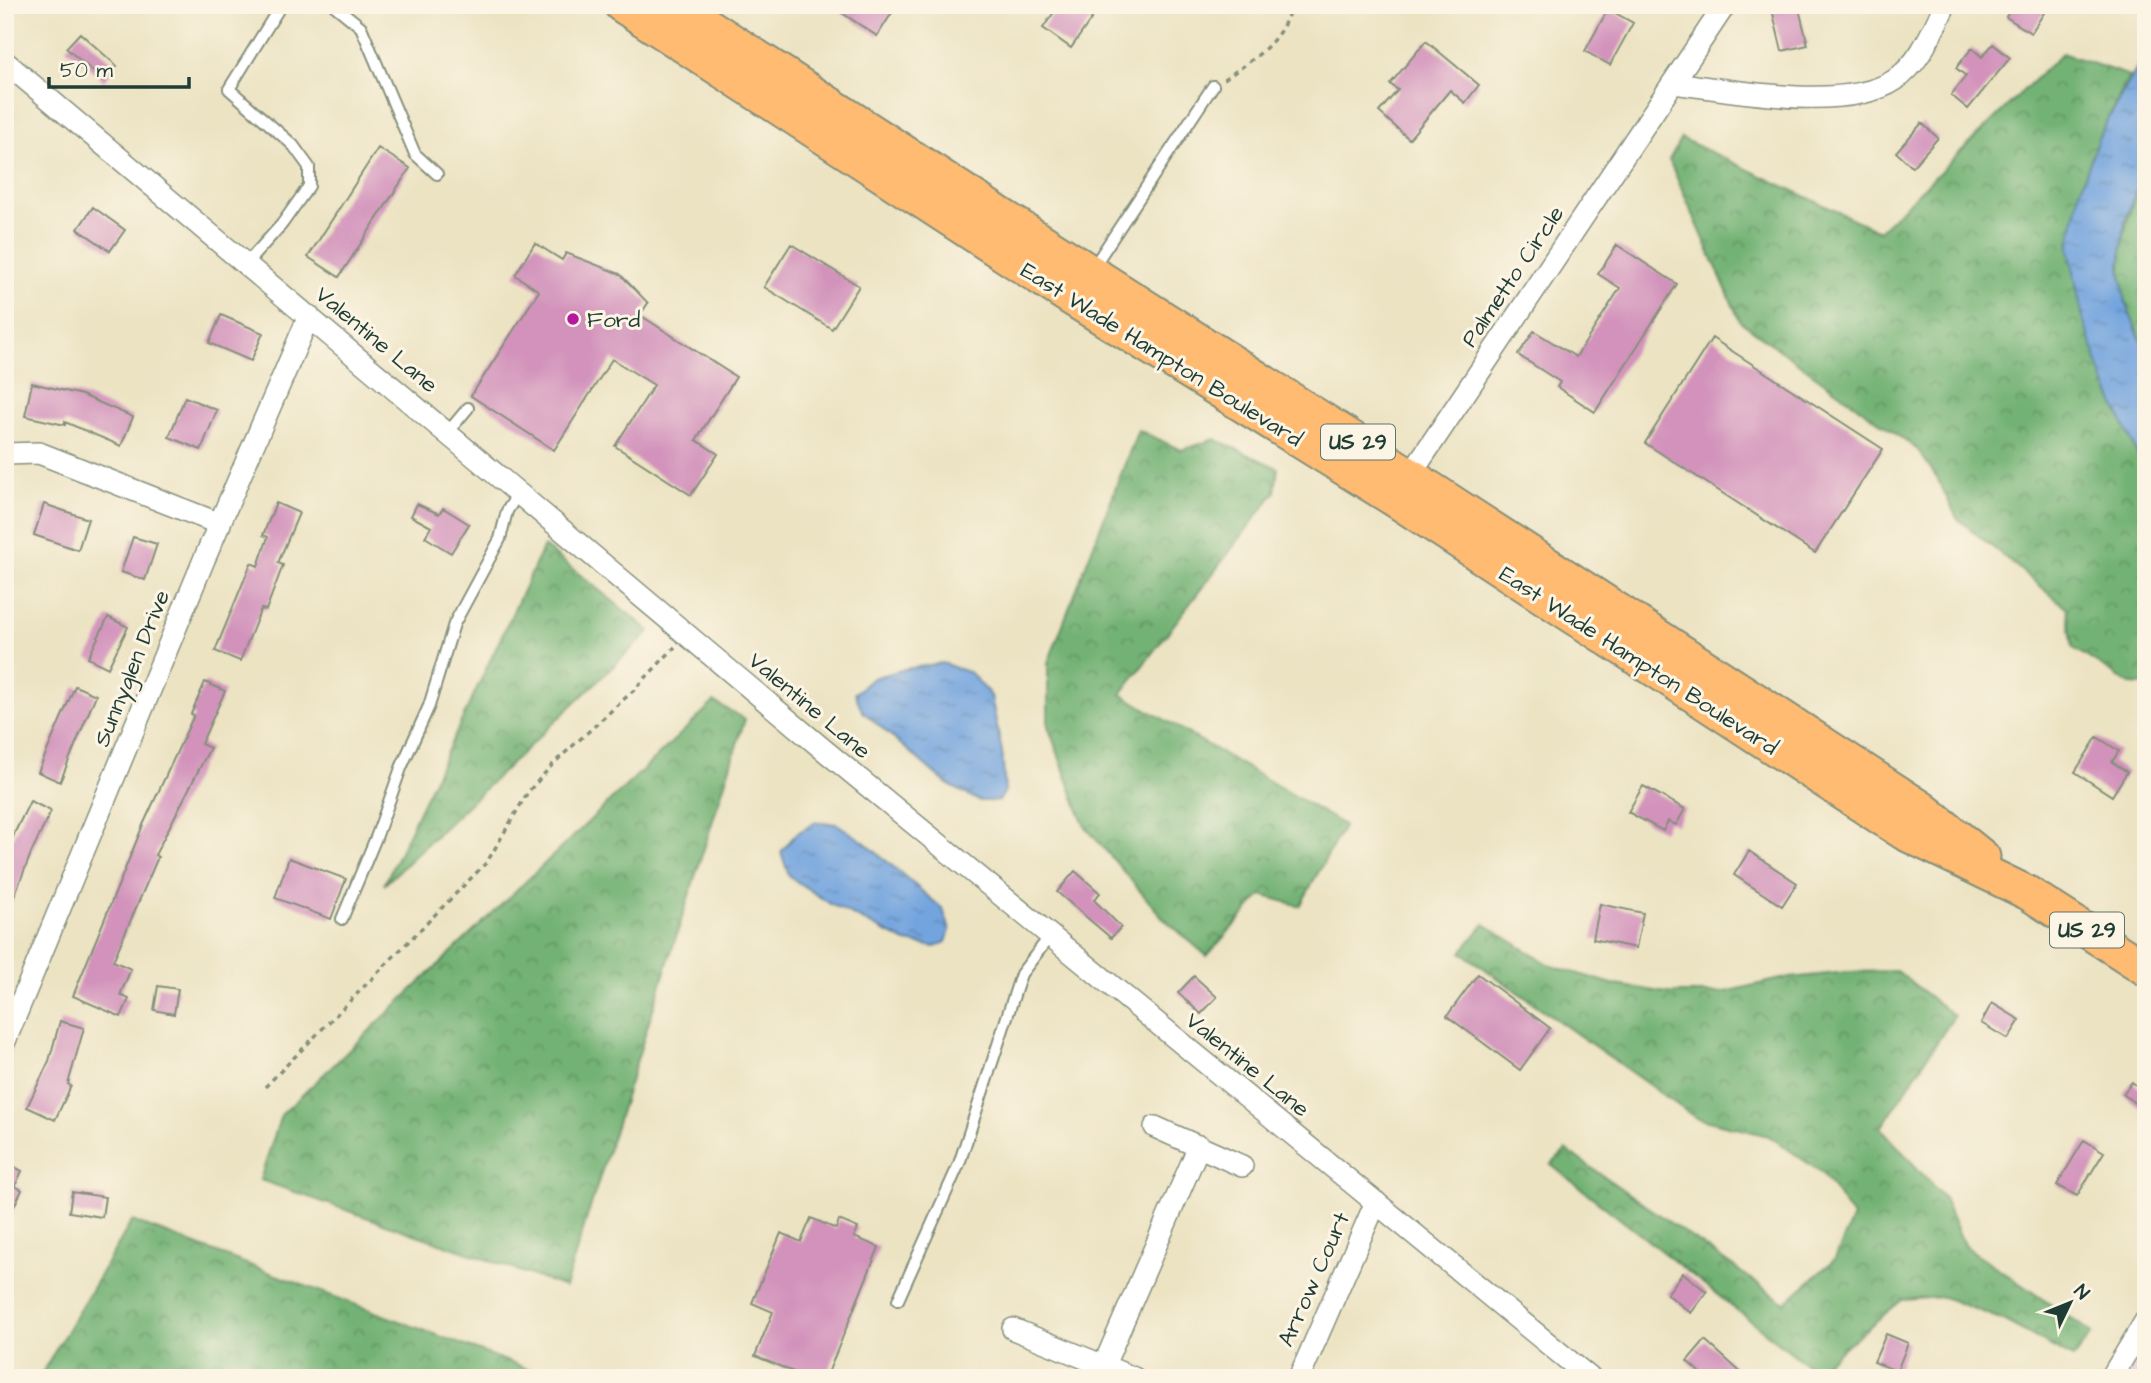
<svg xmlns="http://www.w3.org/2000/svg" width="2151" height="1383" font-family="'Architects Daughter',sans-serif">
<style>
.built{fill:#ead1ec}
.forest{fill:url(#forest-crowns);stroke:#497854;stroke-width:2}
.water{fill:url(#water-ripples);stroke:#497089;stroke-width:2}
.building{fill:#d292bb}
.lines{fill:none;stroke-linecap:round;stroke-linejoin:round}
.lane-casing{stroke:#86907c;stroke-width:14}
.street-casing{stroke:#86907c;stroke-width:24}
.primary-casing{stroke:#86907c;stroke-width:37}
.path{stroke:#86907c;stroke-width:3.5;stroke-dasharray:5 5;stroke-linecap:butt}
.lane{stroke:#fff;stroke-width:10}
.street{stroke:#fff;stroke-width:21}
.primary{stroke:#ffbb71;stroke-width:33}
.poi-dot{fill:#b5179e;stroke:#fcf5e5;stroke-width:2.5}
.labels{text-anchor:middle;stroke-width:6;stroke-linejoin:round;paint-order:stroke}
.shield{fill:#fcf5e5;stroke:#617469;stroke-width:2}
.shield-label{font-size:21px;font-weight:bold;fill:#1f3d34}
.street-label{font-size:23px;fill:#1f3d34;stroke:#fcf5e5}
.poi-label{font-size:23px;fill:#1f3d34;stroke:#fcf5e5;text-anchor:start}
</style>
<defs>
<pattern id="forest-crowns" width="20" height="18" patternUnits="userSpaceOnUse" patternTransform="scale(1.75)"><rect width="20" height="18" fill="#73b274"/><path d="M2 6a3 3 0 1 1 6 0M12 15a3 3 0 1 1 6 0" fill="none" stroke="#5e9260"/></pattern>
<pattern id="water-ripples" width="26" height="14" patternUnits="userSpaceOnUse" patternTransform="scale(1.75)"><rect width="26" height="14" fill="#73a4de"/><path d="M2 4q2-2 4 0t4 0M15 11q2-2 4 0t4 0" fill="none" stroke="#5e87b5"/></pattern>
</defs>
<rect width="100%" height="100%" fill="#fcf5e5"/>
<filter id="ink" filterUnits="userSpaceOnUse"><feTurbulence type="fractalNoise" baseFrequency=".0143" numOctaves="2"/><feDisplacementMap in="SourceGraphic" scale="14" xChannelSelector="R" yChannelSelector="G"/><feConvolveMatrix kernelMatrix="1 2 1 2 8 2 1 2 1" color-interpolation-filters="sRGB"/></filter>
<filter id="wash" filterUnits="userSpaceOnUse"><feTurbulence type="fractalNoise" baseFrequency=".00686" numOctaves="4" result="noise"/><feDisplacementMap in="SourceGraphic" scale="28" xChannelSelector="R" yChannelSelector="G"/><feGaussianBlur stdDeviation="1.57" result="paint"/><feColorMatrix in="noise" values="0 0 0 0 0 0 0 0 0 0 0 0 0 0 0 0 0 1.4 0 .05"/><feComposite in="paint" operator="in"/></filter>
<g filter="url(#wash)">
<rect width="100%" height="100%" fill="#ece3c3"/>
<path class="built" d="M2146,1345V1378H2128Z"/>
<path class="forest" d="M2062,53L2130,76L2099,136L2079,194L2069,248L2104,381L2146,473V685L2130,684L2073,648L2067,608L1957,518L1937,478L1918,450L1740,321L1669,160L1681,138L1879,231Z
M2146,162V352C2140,337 2132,322 2127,306C2111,257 2130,208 2146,162Z
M1138,430L1181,450L1215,439L1278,468L1275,492L1121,694L1344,825L1300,906L1261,895L1207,956L1163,918L1084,825L1048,726V663Z
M544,546L650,631L384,885Z
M714,702L745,719L565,1287L260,1180L281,1115Z
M1484,924L1552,966L1616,985L1668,993H1720L1781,979L1847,972L1897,971L1954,1016L1881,1128L1944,1198L1964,1245L2092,1333L2073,1358L2003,1320L1943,1297L1902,1300L1815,1371L1551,1165L1566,1150L1785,1303L1835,1259L1853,1217L1822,1173L1769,1136L1696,1118L1461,952Z
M132,1221L541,1374L551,1378H39Z"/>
<path class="water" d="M2146,52V162L2125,221L2120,268L2126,305L2146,352V473L2104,381L2083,319L2069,248L2079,194L2099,136Z
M942,663L971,673L991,696L1002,752L1005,791L999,801H979L947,784L862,711L855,693L873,678L905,669Z
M816,822L837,824L863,841L943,909L950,930L946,942L935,947L906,942L830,904L789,876L781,852L796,834Z"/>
<g id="blocks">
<path class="building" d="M830,5H897L877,36Z
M1059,5H1101L1071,48L1043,28Z
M1771,5H1798L1808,45L1782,51Z
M2013,5H2049L2031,33L2006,17Z
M1608,9L1633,23L1610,65L1585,51Z
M80,33L117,66L104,81L66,48Z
M1426,41L1479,85L1465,103L1450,90L1409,139L1379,112L1398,90L1390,84Z
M1993,44L2010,58L1968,109L1951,95L1966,76L1956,68L1972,48L1982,57Z
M1922,123L1938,138L1912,167L1896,152Z
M378,148L410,168L339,277L308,257Z
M93,207L125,230L110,251L78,229Z
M535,243L562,260L566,253L620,274L648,303L640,315L736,377L696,440L718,454L691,495L615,446L654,385L612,359L554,450L471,396L539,291L515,275Z
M791,244L859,286L832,329L764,287Z
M1617,245L1677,284L1595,412L1557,387L1560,382L1518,355L1534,331L1576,357L1620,288L1598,274Z
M221,315L263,333L251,361L209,343Z
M1712,338L1883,449L1815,553L1645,443Z
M32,383L82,395L133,417L121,446L65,422V425L25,416Z
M185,397L217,410L201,450L169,437Z
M276,503L299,513L278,563L283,565L266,610L261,609L240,661L215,651L251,563L258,566L268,537L263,535Z
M44,504L88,519L78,550L34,535Z
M417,504L439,514L443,508L469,524L451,553L425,537L431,527L411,516Z
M133,537L157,544L145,580L121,572Z
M108,617L128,627L108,668L88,658Z
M205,682L225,691L201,744L210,748L155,855L158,857L113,961L131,969L120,995L129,999L121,1017L73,996L143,825L194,715L191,714Z
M75,686L96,695L60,782L38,772Z
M2097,737L2119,751L2112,762L2127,772L2112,796L2075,772Z
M1643,786L1685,809L1676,825L1668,821L1663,831L1628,812Z
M30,801L51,811L32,851L6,917L5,859L15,832Z
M1749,851L1797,883L1782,906L1734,875Z
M289,858L346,879L331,919L275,898Z
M1075,871L1100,893L1094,900L1121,927L1111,938L1057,892Z
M1600,904L1643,913L1636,948L1593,939Z
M1478,974L1550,1028L1520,1070L1447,1016Z
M1194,976L1217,997L1201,1014L1178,993Z
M158,986L178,989L174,1014L154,1010Z
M1992,1003L2020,1020L2008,1039L1981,1023Z
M60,1021L84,1028L68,1084L71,1086L55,1120L27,1107L49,1061Z
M2132,1082L2146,1093V1112L2123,1094Z
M2084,1140L2104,1152L2077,1196L2057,1185Z
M5,1162L22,1171L15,1186L22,1190L5,1225Z
M72,1192L105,1197L102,1217L69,1212Z
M811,1218L836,1229L839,1220L858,1228L854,1237L879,1247L826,1378H808L755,1356L773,1312L752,1303L781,1233L801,1242Z
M1683,1273L1707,1292L1691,1313L1667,1294Z
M1886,1334L1908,1343L1897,1371L1874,1362Z
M1705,1340L1747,1378H1706L1687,1361Z"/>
</g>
</g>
<g filter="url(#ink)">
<use href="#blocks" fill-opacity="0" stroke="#86907c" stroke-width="2"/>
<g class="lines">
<defs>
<path id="lane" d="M334,5L361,27L415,154L437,174
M246,264L282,224L309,186V167L293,145L229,89L281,5
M1092,269L1213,86
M448,432L468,408
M342,919L377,835L401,768L429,706L454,624L500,539L507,511L519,492
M898,1300L959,1164L1021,974L1050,936"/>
<path id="street" d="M5,62L824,750L1590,1378
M1673,83C1731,90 1845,113 1895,80C1920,63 1932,32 1945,5
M5,454L39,453L220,524
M1405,483L1725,5
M5,1041L203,562L309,316
M1155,1127L1242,1166
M1013,1329L1134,1378
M1104,1365L1199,1146
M1299,1378L1376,1202
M2111,1378L2146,1320"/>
<path id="primary" d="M621,5L1072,299L1395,500L1904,833L2028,893L2146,969
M677,5L1003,216L1410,475L1922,808L1983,857"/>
</defs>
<use href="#lane" class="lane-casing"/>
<use href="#street" class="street-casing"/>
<use href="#primary" class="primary-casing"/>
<path class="path" d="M1224,79C1253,60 1283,41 1291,5
M265,1087L487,862L528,792L554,763L633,691L675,647"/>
<use href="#lane" class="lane"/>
<use href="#street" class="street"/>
<use href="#primary" class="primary"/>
</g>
</g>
<circle class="poi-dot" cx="573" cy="319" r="7"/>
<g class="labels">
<g class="shield">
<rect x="1321" y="424.5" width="74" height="35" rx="5"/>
<rect x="2050" y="912.5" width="74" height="35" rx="5"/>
</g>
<g class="shield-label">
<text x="1358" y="449">US 29</text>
<text x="2087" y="937">US 29</text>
</g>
<g class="street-label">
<text transform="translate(1512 276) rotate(-56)" y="8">Palmetto Circle</text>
<text transform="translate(377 339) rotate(40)" y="8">Valentine Lane</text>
<text transform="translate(1162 354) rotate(32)" y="8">East Wade Hampton Boulevard</text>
<text transform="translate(1639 660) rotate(33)" y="8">East Wade Hampton Boulevard</text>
<text transform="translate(131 668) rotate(-68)" y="8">Sunnyglen Drive</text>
<text transform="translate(810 705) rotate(40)" y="8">Valentine Lane</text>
<text transform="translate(1248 1064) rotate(39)" y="8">Valentine Lane</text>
<text transform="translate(1313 1279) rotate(-66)" y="8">Arrow Court</text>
</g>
<g class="poi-label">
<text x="587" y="327">Ford</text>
</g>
</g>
<rect width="2151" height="1383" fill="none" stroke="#fcf5e5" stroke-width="28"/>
<g transform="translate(2070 1303) rotate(47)" stroke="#fcf5e5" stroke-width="5" paint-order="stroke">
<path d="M0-5L12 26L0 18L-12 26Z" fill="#1f3d34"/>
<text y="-10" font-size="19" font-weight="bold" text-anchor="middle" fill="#1f3d34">N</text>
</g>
<path d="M49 77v10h140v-10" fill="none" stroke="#1f3d34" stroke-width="3.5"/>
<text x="60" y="77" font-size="21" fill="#1f3d34" stroke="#fcf5e5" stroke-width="5" paint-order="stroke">50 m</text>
</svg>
